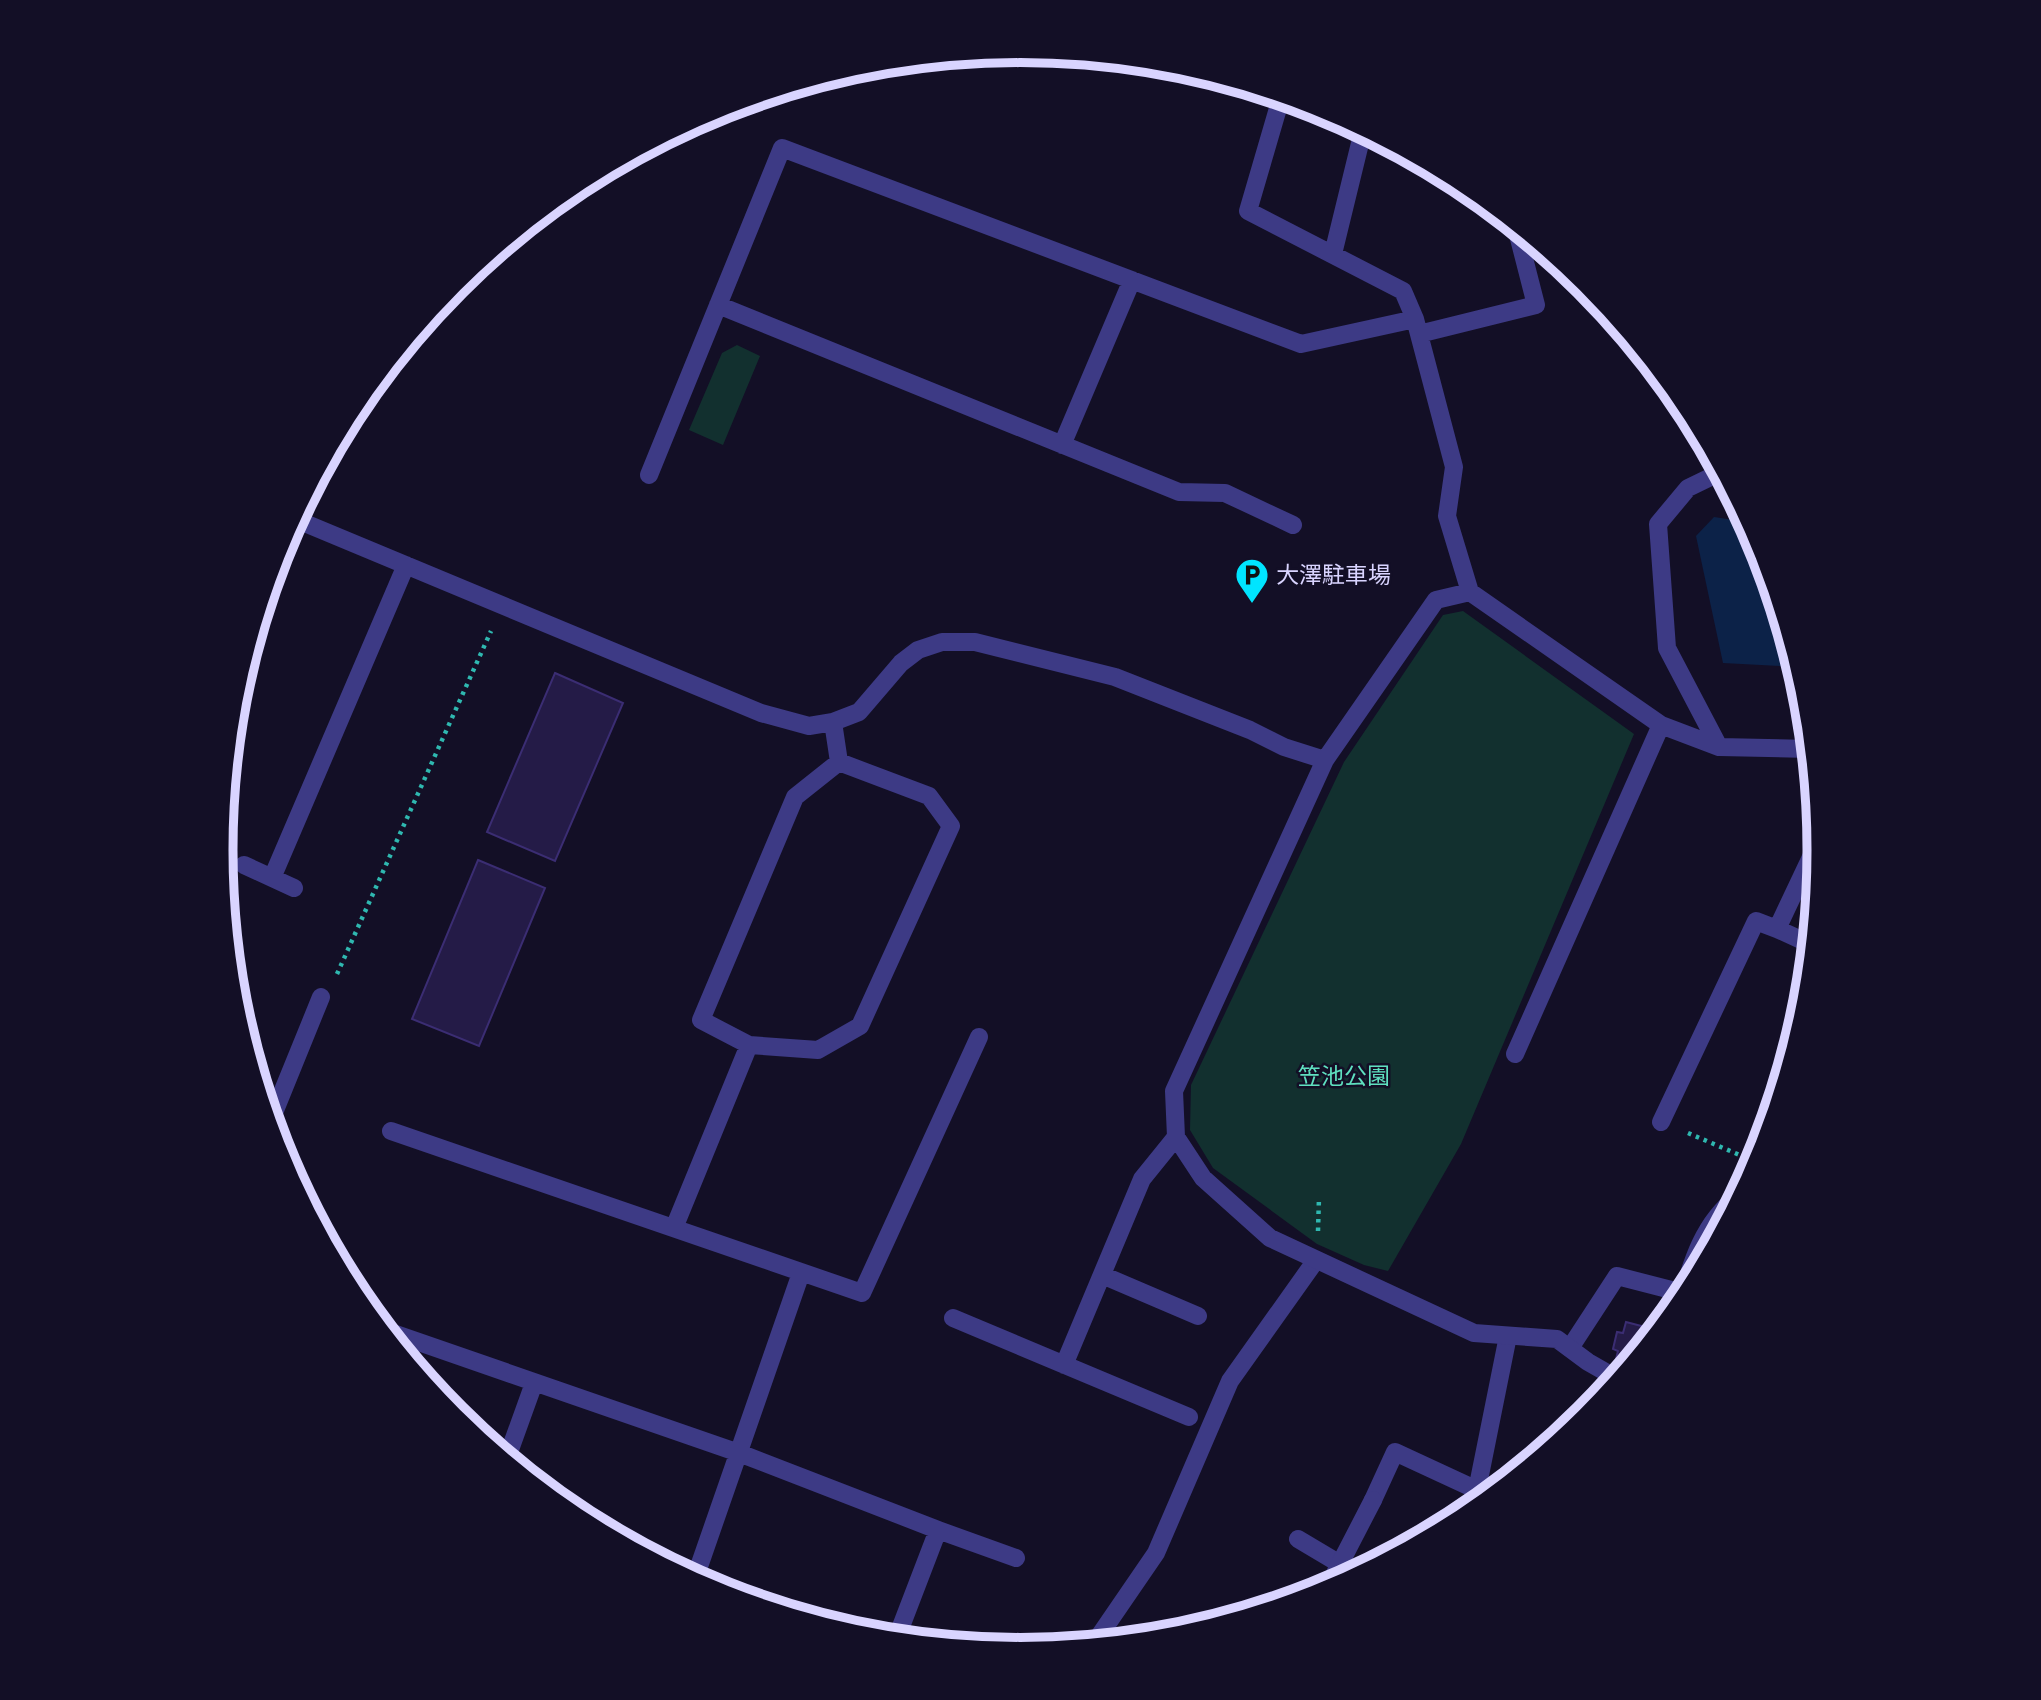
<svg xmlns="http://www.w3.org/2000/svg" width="2041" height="1700" font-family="Arial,'Noto Sans JP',sans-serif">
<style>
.green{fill:#12302f}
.water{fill:#0c2248}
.building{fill:#241b47;stroke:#3b2d73;stroke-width:2}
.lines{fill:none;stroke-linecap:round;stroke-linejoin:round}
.path{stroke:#2fb8b0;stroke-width:4.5;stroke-dasharray:3.5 5;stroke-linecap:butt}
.service{stroke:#3d3a85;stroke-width:18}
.minor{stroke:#3d3a85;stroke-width:18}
.labels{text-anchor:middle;stroke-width:5;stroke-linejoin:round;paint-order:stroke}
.poi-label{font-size:23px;fill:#d9d4ff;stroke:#130f26;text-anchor:start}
.park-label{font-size:23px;fill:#5fe0c0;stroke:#130f26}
.rim{fill:none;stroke:#d9d4ff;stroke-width:9}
</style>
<rect width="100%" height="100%" fill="#130f26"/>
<path class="green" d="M737,345L760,356L723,445L689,430L722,353Z
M1463,611L1634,734L1461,1144L1388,1271L1364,1265L1317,1244L1213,1168L1190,1130L1191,1085L1344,762L1443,615Z"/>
<path class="water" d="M1714,517L1747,522L1759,545L1796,667L1723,663L1696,536Z"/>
<path class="building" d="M555,673L623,703L555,861L487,832Z
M478,860L545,888L479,1046L412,1019Z
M1626,1322L1649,1328L1645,1342L1626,1366L1615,1363L1618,1351L1613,1349L1617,1332L1623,1333Z"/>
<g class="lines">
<path class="path" d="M337,974L491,631
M1688,1133L1756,1162
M1318,1231L1319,1197"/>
<path class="service" d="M271,1120L321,997
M1570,1348L1617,1276L1683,1293
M1373,1500L1395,1452L1477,1490L1508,1336
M1298,1539L1340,1564
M1095,1642L1156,1553L1230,1381L1316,1260"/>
<path class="minor" d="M1281,98L1248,211L1403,291L1415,319L1454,467L1447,516L1470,592
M1333,254L1363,131
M718,305L1179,492L1225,493L1293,525
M1419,334L1536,305L1516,227
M1062,445L1132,280
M649,475L782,148L1301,344L1415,319
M295,519L761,713L809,726L833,722L859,712L901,663L918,650L942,642H975L1115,677L1250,730L1284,747L1325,760
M833,722L839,762L929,796L951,826L860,1026L818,1050L749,1045L701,1020L795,797L839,762
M1719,747L1667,648L1658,524L1688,488L1721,472
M244,865L294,888
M272,878L406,565
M1777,929L1810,944
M1515,1054L1661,725
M1661,1122L1756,921L1777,929L1819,840
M391,1131L862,1293L979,1037
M674,1228L749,1045
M1102,1275L1198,1316
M1681,1300C1692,1261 1704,1222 1737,1197
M953,1318L1189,1417
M387,1331L739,1453L938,1530L897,1637
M1064,1365L1142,1179L1176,1137
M1616,1378L1588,1362L1557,1339L1474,1333L1270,1238L1203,1178L1176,1137L1174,1091L1325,760L1436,600L1470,592L1661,725L1719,747L1810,749
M507,1458L534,1383
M938,1530L1016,1558
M695,1578L801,1273
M1328,1587L1373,1500"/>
</g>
<defs>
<symbol id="parking-pin" viewBox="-11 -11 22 30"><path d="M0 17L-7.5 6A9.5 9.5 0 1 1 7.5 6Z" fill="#00e5ff" stroke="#130f26"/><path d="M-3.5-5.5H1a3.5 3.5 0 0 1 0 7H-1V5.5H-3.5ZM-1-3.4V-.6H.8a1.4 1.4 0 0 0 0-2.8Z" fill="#111"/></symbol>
</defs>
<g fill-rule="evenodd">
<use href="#parking-pin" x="1233" y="556" width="38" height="52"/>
</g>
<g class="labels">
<g class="poi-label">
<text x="1276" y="583">大澤駐車場</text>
</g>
<g class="park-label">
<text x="1344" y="1084">笠池公園</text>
</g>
</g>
<path d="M0 0H2041V1700H0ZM233 850a787 787 0 1 1 1574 0a787 787 0 1 1-1574 0Z" fill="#130f26" fill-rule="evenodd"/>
<path class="rim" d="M233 850a787 787 0 1 1 1574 0a787 787 0 1 1-1574 0Z"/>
</svg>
